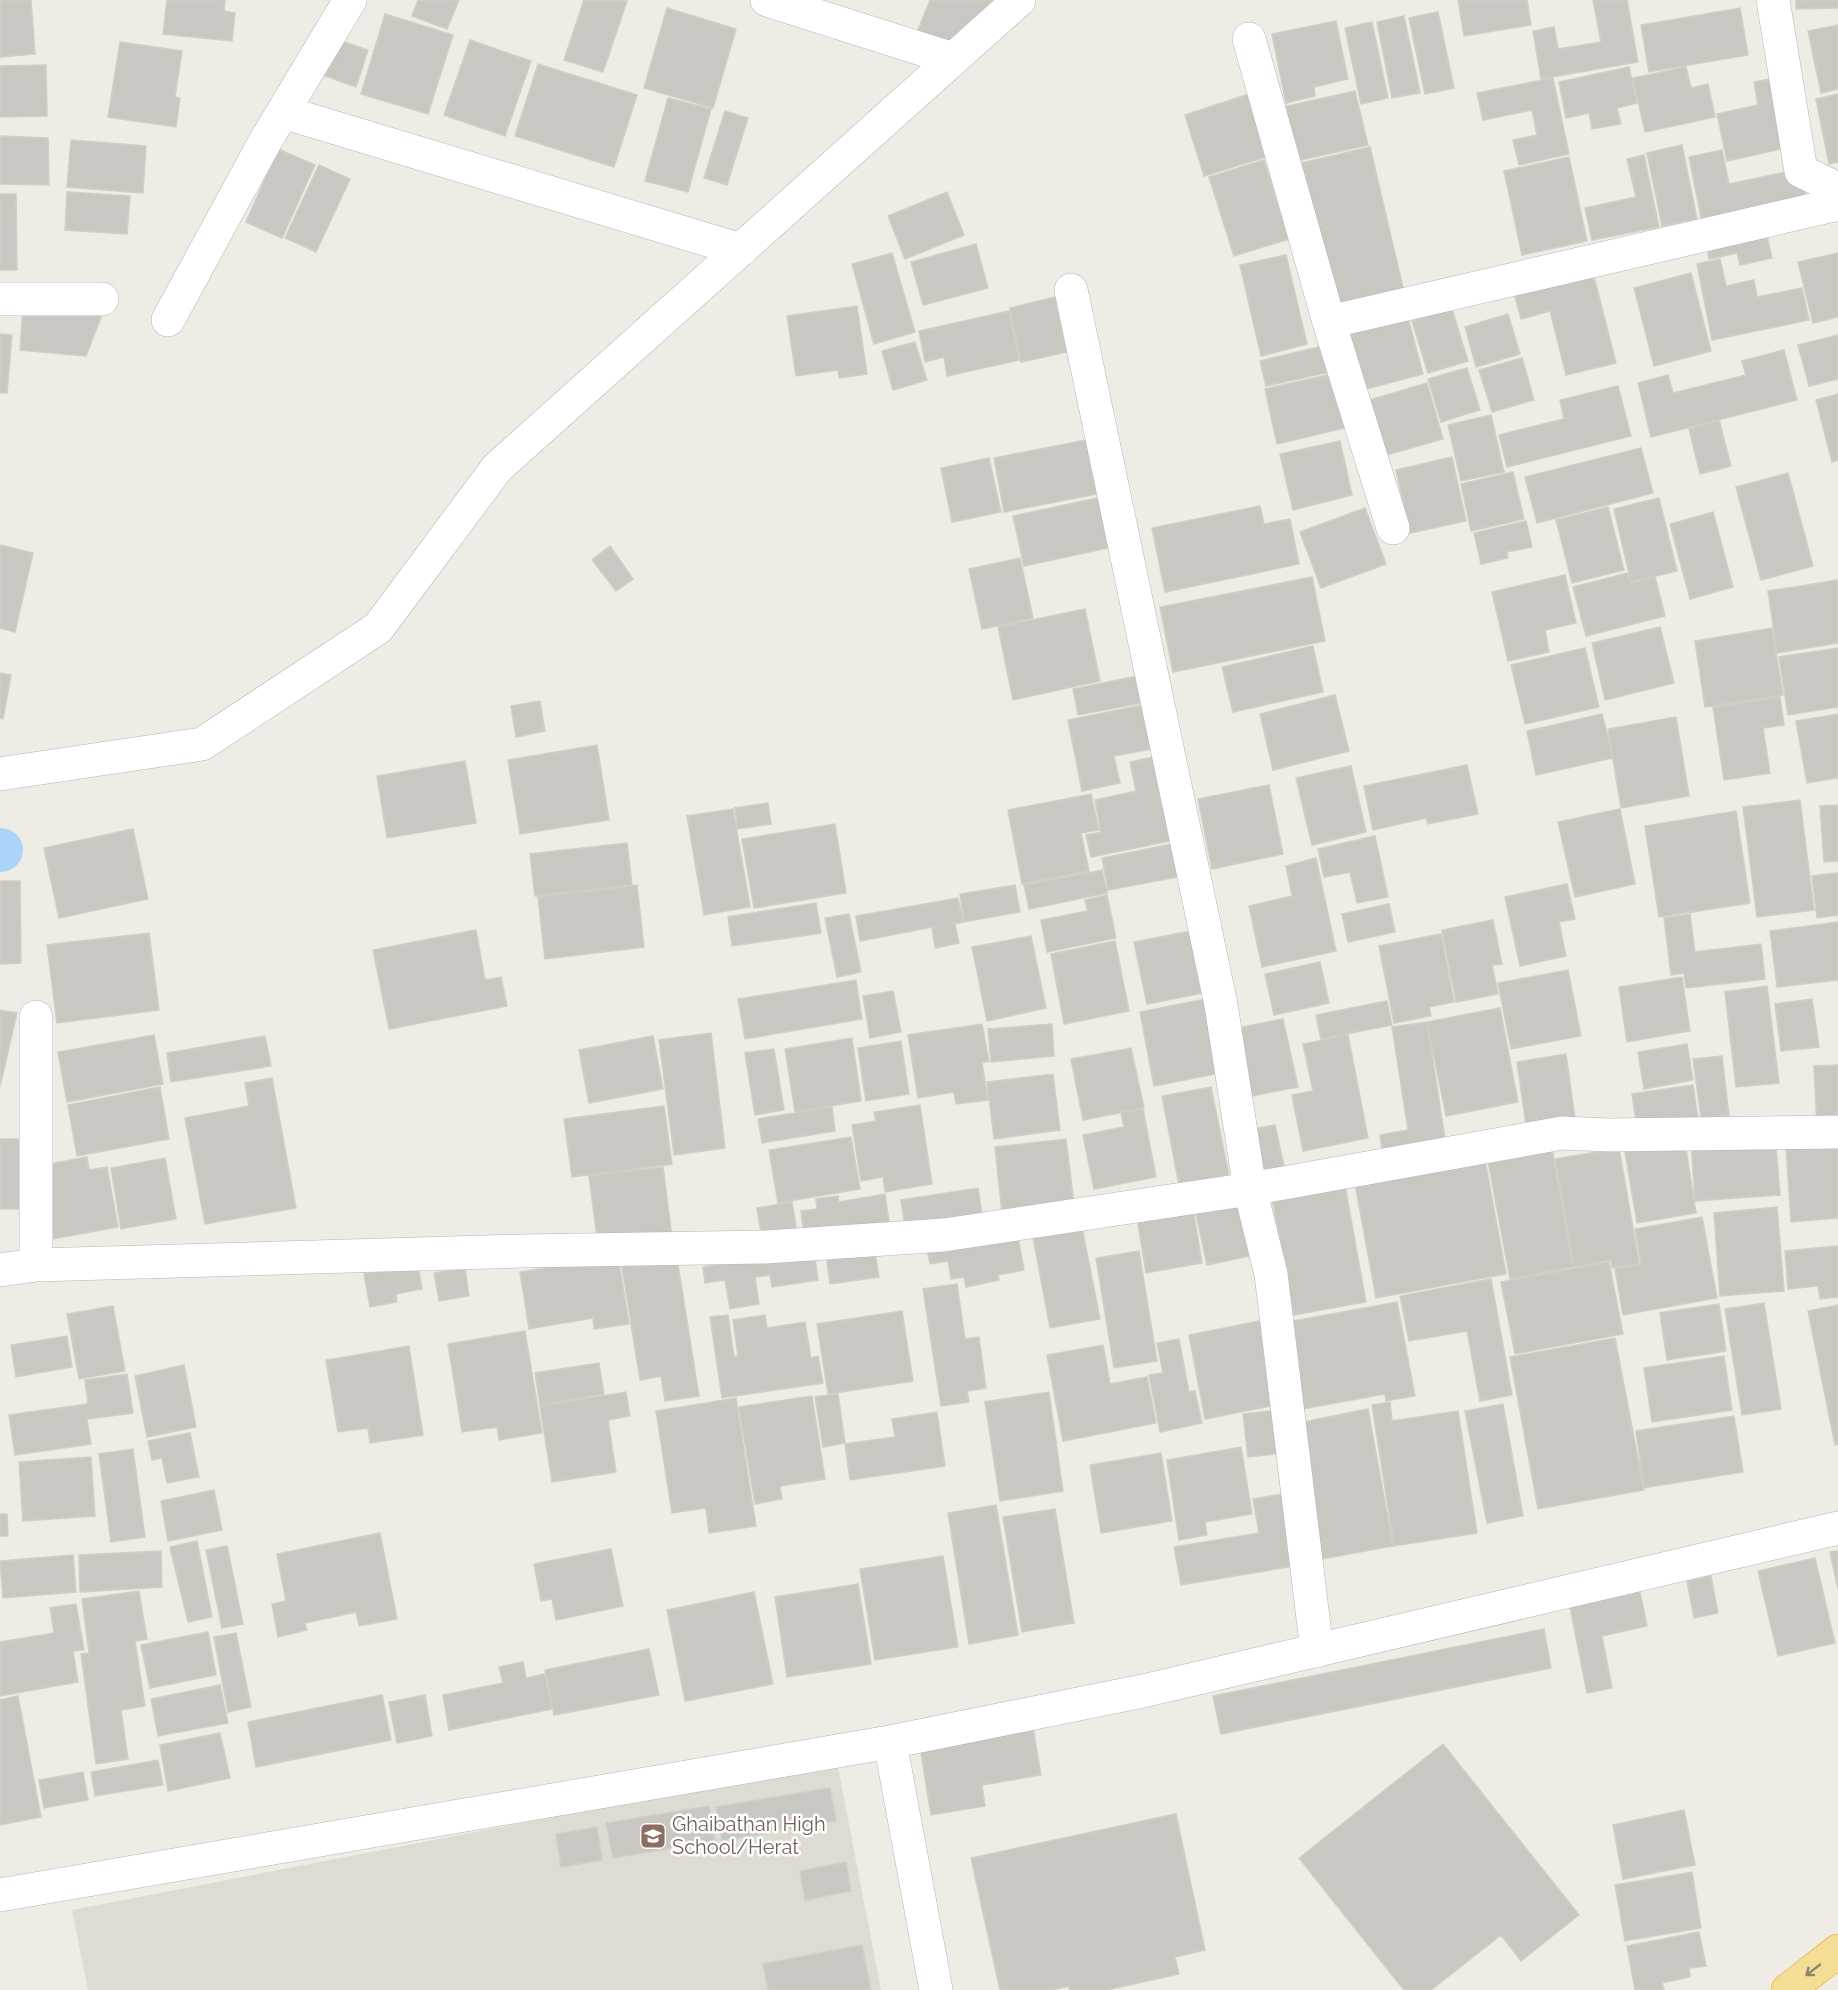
<svg xmlns="http://www.w3.org/2000/svg" width="1838" height="1990" font-family="Raleway,sans-serif">
<style>
.education{fill:#dedbd3}
.lines{fill:none;stroke-linecap:round;stroke-linejoin:round}
.canal{stroke:#abd5f8;stroke-width:44}
.building{fill:#cac7c2;stroke:#d2cec4;stroke-width:1.5}
.minor-casing{stroke:#b2b5b9;stroke-width:34}
.highway-casing{stroke:#e1a412;stroke-width:34}
.minor{stroke:#fff;stroke-width:33}
.highway{stroke:#f4de96;stroke-width:33}
.oneway{stroke:#8a8673}
.labels{text-anchor:middle;stroke-width:5;stroke-linejoin:round;paint-order:stroke}
.education-label{font-size:20px;fill:#785e54;stroke:#fff;text-anchor:start}
</style>
<rect width="100%" height="100%" fill="#eeece5"/>
<path class="education" d="M837,1762L881,1990H88L72,1910Z"/>
<g class="lines">
<path class="canal" d="M0,850H1"/>
</g>
<path class="building" d="M0,0H31L35,54L0,57Z
M167,0H225L224,11L235,13L232,41L163,34Z
M418,0H459L447,29L412,16Z
M584,0L627,1L603,72L564,60Z
M930,0H993L945,45L917,32Z
M1458,0H1527L1531,25L1464,36Z
M1593,0H1627L1638,62L1541,79L1533,31L1554,27L1558,49L1601,42Z
M1796,0H1838V8L1796,9Z
M667,8L736,29L713,108L644,88Z
M1740,8L1748,55L1649,72L1641,25Z
M1438,12L1454,88L1425,94L1409,18Z
M385,14L453,35L428,114L361,94Z
M1404,16L1420,93L1392,98L1377,22Z
M1336,21L1348,79L1314,87L1315,96L1286,103L1272,34Z
M1372,22L1388,98L1361,104L1345,28Z
M1838,25V89L1821,93L1808,31Z
M332,38L368,50L356,87L320,74Z
M470,40L531,61L505,136L444,115Z
M120,42L182,51L175,97L180,98L176,127L108,117Z
M538,64L637,95L614,167L515,136Z
M46,65L47,116L0,117V66Z
M1629,67L1637,103L1617,108L1621,124L1592,129L1589,113L1566,118L1559,82Z
M1686,67L1691,88L1708,84L1715,117L1645,132L1633,78Z
M1780,77L1795,146L1727,161L1717,114L1758,105L1754,82Z
M1553,78L1569,154L1519,165L1513,140L1537,135L1532,110L1483,120L1477,93Z
M1355,91L1368,145L1292,162L1279,108Z
M1249,94L1269,156L1204,176L1185,115Z
M1838,94V162L1829,164L1816,99Z
M668,98L711,109L688,192L645,181Z
M725,111L748,118L727,185L704,178Z
M0,136L48,138L49,185L0,184Z
M71,140L146,146L143,193L67,187Z
M1682,145L1697,219L1662,226L1647,153Z
M1370,147L1405,296L1335,311L1301,163Z
M278,149L315,165L282,238L246,222Z
M1722,150L1729,184L1800,169L1806,199L1702,222L1689,157Z
M1644,155L1659,227L1592,240L1585,208L1636,197L1627,159Z
M1569,157L1587,241L1522,255L1504,171Z
M1264,160L1289,239L1234,256L1209,177Z
M319,165L350,179L316,252L285,238Z
M67,192L130,196L127,234L65,230Z
M947,192L964,235L905,259L888,216Z
M0,194H16L17,270H0Z
M1766,231L1772,258L1740,265L1737,253L1709,259L1706,244Z
M976,244L988,288L923,305L911,262Z
M892,253L915,332L874,344L852,264Z
M1838,253V317L1813,323L1798,262Z
M1286,255L1307,344L1261,356L1240,265Z
M1720,259L1726,286L1754,280L1757,297L1802,288L1809,320L1712,340L1697,264Z
M1593,273L1616,363L1566,375L1550,311L1521,319L1514,293Z
M1691,273L1711,351L1654,366L1634,288Z
M1055,297L1067,352L1021,362L1010,308Z
M857,306L867,374L839,378L838,370L796,376L787,316Z
M23,307L103,312L86,356L20,350Z
M1452,309L1468,361L1428,373L1412,321Z
M1009,311L1019,360L947,376L944,357L925,362L919,331Z
M1508,314L1520,354L1476,367L1465,327Z
M1408,318L1423,374L1362,390L1347,334Z
M0,334L12,335L7,393H0Z
M1838,335V379L1809,386L1798,345Z
M915,342L927,380L893,390L882,351Z
M1323,346L1330,372L1266,386L1260,361Z
M1784,350L1797,400L1651,437L1638,383L1668,375L1673,393L1746,375L1742,361Z
M1522,358L1534,400L1492,412L1479,370Z
M1467,368L1480,410L1441,422L1428,379Z
M1337,373L1349,427L1277,444L1265,389Z
M1427,383L1443,439L1383,456L1366,401Z
M1618,386L1631,436L1507,467L1499,435L1564,419L1560,400Z
M1838,394V460L1832,462L1816,400Z
M1491,415L1504,472L1461,481L1448,425Z
M1719,420L1731,466L1700,474L1689,429Z
M1092,439L1102,493L1004,512L994,458Z
M1340,441L1352,495L1293,510L1280,454Z
M1641,448L1653,493L1537,523L1525,477Z
M1452,457L1466,521L1410,533L1396,470Z
M989,458L1001,512L952,522L941,468Z
M1513,472L1524,519L1471,531L1461,484Z
M1788,473L1813,566L1761,580L1736,487Z
M1107,496L1117,546L1024,566L1013,516Z
M1659,498L1677,571L1631,582L1614,509Z
M1260,506L1264,524L1290,519L1299,564L1165,592L1152,528Z
M1608,507L1624,570L1572,583L1556,520Z
M1365,508L1386,564L1321,588L1300,532Z
M1713,512L1733,587L1690,599L1670,524Z
M1526,521L1532,547L1507,552L1508,558L1481,564L1474,533Z
M0,545L33,553L15,632L0,628Z
M610,546L633,579L616,591L592,560Z
M1020,558L1033,618L982,629L969,569Z
M1628,573L1631,583L1655,577L1665,616L1586,636L1573,587Z
M1565,575L1576,623L1545,630L1549,652L1508,661L1492,592Z
M1312,577L1325,641L1173,672L1160,607Z
M1838,580V643L1777,653L1768,591Z
M1085,609L1100,681L1013,700L998,627Z
M1660,627L1674,683L1605,700L1592,643Z
M1772,628L1783,695L1705,707L1695,641Z
M1313,646L1323,692L1233,712L1222,667Z
M1585,648L1599,707L1525,724L1511,665Z
M1838,648V707L1788,715L1779,657Z
M0,673L11,675L3,719L0,718Z
M1148,674L1153,701L1078,715L1073,689Z
M1335,695L1349,751L1273,770L1260,714Z
M1780,697L1784,725L1763,728L1770,773L1724,780L1713,707Z
M540,701L545,731L516,737L511,706Z
M1148,704L1157,748L1114,756L1120,783L1082,791L1068,720Z
M1602,714L1613,758L1536,775L1527,731Z
M1838,714V778L1807,783L1796,721Z
M1676,717L1689,796L1621,808L1608,729Z
M597,745L609,820L520,834L508,760Z
M1158,756L1175,840L1091,857L1086,835L1101,832L1095,800L1136,791L1130,762Z
M465,761L476,823L387,838L377,776Z
M1467,765L1478,814L1428,824L1426,818L1373,830L1364,786Z
M1351,766L1366,832L1312,845L1296,778Z
M1269,785L1283,854L1212,869L1198,799Z
M1091,794L1099,830L1081,833L1089,871L1022,884L1008,810Z
M1800,800L1814,910L1757,917L1743,807Z
M768,803L771,824L738,829L735,808Z
M1838,805V861L1824,862L1820,806Z
M733,809L750,907L704,915L687,816Z
M1620,809L1635,884L1575,897L1558,822Z
M1736,811L1750,903L1659,917L1645,826Z
M835,824L846,893L754,908L742,839Z
M133,829L148,899L59,918L44,848Z
M1375,836L1388,897L1357,903L1350,872L1324,877L1318,849Z
M1182,842L1188,875L1108,890L1102,858Z
M627,843L632,885L535,896L530,854Z
M1316,858L1336,951L1262,967L1249,906L1292,896L1286,866Z
M1102,870L1107,893L1029,909L1024,885Z
M1838,873V915L1817,918L1812,876Z
M0,881H20L21,963L0,964Z
M1567,884L1575,919L1559,922L1566,956L1520,966L1505,897Z
M637,885L644,947L545,959L538,897Z
M1015,885L1020,912L964,922L960,894Z
M1107,895L1116,938L1047,952L1041,920L1088,911L1085,900Z
M958,898L963,922L955,924L959,943L935,948L932,927L860,941L856,916Z
M816,903L821,933L732,946L728,917Z
M1389,904L1395,932L1348,942L1342,914Z
M849,914L861,972L837,977L825,918Z
M1690,914L1695,952L1761,944L1765,979L1686,988L1684,973L1671,975L1664,918Z
M1493,920L1502,964L1492,965L1498,994L1456,1002L1442,930Z
M1838,922V980L1777,987L1770,931Z
M476,930L485,980L501,977L507,1006L389,1029L373,950Z
M1196,930L1208,992L1147,1004L1134,942Z
M149,933L159,1010L57,1023L47,945Z
M1441,934L1454,1002L1429,1007L1431,1016L1394,1023L1379,946Z
M1031,936L1046,1008L987,1021L972,947Z
M1115,941L1129,1011L1064,1024L1051,954Z
M1320,962L1329,1003L1274,1015L1265,974Z
M1568,970L1581,1036L1511,1049L1498,983Z
M1682,977L1690,1031L1627,1042L1619,987Z
M856,980L862,1019L745,1039L738,999Z
M1767,986L1779,1083L1736,1087L1725,992Z
M893,991L901,1032L870,1038L863,996Z
M1206,999L1220,1073L1154,1086L1140,1012Z
M1812,999L1819,1047L1781,1051L1775,1004Z
M1387,1001L1392,1025L1321,1039L1316,1015Z
M1500,1008L1518,1102L1446,1116L1427,1022Z
M0,1010L17,1013L0,1086Z
M1283,1019L1298,1087L1247,1097L1232,1029Z
M1427,1022L1446,1145L1383,1155L1380,1135L1408,1130L1392,1027Z
M982,1024L989,1061L982,1063L988,1100L956,1104L954,1092L918,1098L908,1035Z
M1052,1024L1054,1056L991,1062L988,1029Z
M711,1033L725,1148L674,1155L659,1040Z
M154,1035L163,1084L67,1102L58,1052Z
M1348,1035L1368,1138L1303,1151L1292,1095L1313,1091L1303,1044Z
M265,1036L271,1066L171,1082L167,1053Z
M653,1036L663,1089L589,1103L579,1050Z
M852,1038L861,1101L795,1112L785,1049Z
M901,1041L909,1094L866,1101L858,1048Z
M1687,1044L1693,1080L1644,1089L1638,1052Z
M1131,1048L1144,1108L1083,1120L1071,1059Z
M774,1049L784,1110L755,1115L745,1053Z
M1566,1054L1576,1126L1527,1132L1517,1062Z
M1722,1056L1729,1115L1701,1118L1693,1059Z
M1838,1065V1125L1817,1126L1814,1066Z
M1053,1074L1060,1130L994,1139L987,1082Z
M272,1078L296,1208L205,1224L185,1118L249,1106L245,1083Z
M1693,1085L1698,1119L1637,1128L1632,1094Z
M160,1087L169,1139L77,1156L68,1105Z
M1211,1087L1229,1175L1179,1185L1162,1096Z
M920,1105L932,1184L885,1192L883,1177L861,1181L852,1125L876,1121L874,1112Z
M664,1106L672,1164L572,1177L564,1119Z
M832,1107L835,1131L762,1143L758,1119Z
M1143,1109L1156,1177L1094,1189L1083,1135L1124,1127L1121,1113Z
M1275,1125L1285,1171L1253,1177L1243,1131Z
M1775,1134L1780,1195L1695,1201L1691,1140Z
M1684,1136L1696,1213L1637,1223L1624,1146Z
M851,1137L860,1189L778,1203L769,1150Z
M0,1139H20L21,1209H0Z
M1066,1139L1074,1204L1002,1213L995,1147Z
M1838,1143V1218L1791,1222L1786,1147Z
M1619,1148L1639,1263L1612,1268L1611,1260L1574,1267L1555,1159Z
M1552,1149L1573,1267L1510,1279L1488,1161Z
M87,1157L89,1170L107,1167L118,1227L53,1239L40,1166Z
M165,1158L176,1219L121,1229L111,1168Z
M1485,1160L1506,1274L1376,1298L1355,1184Z
M663,1167L672,1237L638,1242L636,1232L597,1237L589,1176Z
M1344,1180L1366,1302L1294,1315L1271,1193Z
M978,1188L982,1214L905,1226L901,1200Z
M885,1194L890,1229L804,1235L801,1211L817,1209L816,1199L838,1196L839,1202Z
M1246,1198L1259,1254L1207,1265L1195,1209Z
M792,1202L797,1233L762,1239L757,1208Z
M1777,1207L1784,1291L1720,1296L1714,1213Z
M1193,1209L1202,1263L1146,1273L1137,1218Z
M1702,1217L1717,1298L1623,1315L1615,1269L1641,1264L1635,1229Z
M1081,1222L1100,1319L1050,1328L1032,1232Z
M1016,1226L1024,1270L998,1275L999,1280L966,1287L964,1277L951,1279L948,1261L930,1264L926,1244Z
M874,1246L879,1277L830,1284L826,1254Z
M1838,1246V1297L1820,1299L1818,1286L1788,1289L1785,1251Z
M814,1250L818,1280L772,1287L770,1275L755,1277L759,1304L730,1309L725,1280L705,1283L703,1267Z
M1139,1251L1157,1361L1114,1368L1096,1258Z
M618,1256L629,1324L594,1329L593,1318L529,1329L520,1272Z
M677,1258L699,1396L665,1401L661,1376L640,1380L622,1267Z
M1609,1262L1623,1334L1515,1354L1501,1282Z
M418,1265L422,1289L396,1294L397,1302L370,1307L364,1274Z
M465,1268L469,1296L439,1301L434,1273Z
M1491,1279L1512,1395L1480,1401L1467,1331L1409,1341L1400,1296Z
M957,1284L965,1339L979,1337L986,1388L967,1391L969,1402L941,1406L923,1289Z
M1397,1302L1415,1396L1386,1401L1385,1394L1303,1409L1287,1322Z
M1764,1303L1781,1409L1742,1415L1725,1309Z
M1719,1304L1726,1351L1667,1360L1660,1313Z
M1838,1305V1444L1835,1445L1808,1311Z
M113,1306L125,1371L79,1379L67,1314Z
M902,1311L913,1381L828,1394L817,1324Z
M728,1315L734,1357L738,1356L733,1320L765,1315L767,1328L805,1322L811,1358L818,1356L823,1383L722,1398L710,1317Z
M1265,1320L1281,1404L1205,1419L1189,1335Z
M525,1331L542,1433L499,1440L497,1427L462,1432L448,1344Z
M67,1336L72,1367L16,1377L11,1345Z
M1615,1338L1644,1490L1538,1509L1510,1357Z
M1179,1339L1189,1392L1195,1391L1202,1423L1160,1432L1149,1375L1163,1373L1157,1343Z
M1103,1345L1110,1384L1147,1377L1156,1423L1063,1441L1047,1355Z
M409,1346L423,1435L370,1443L368,1428L338,1432L326,1360Z
M1724,1356L1732,1410L1652,1422L1644,1368Z
M599,1363L604,1394L540,1405L535,1373Z
M184,1365L196,1427L147,1437L135,1376Z
M127,1374L133,1413L87,1419L91,1444L15,1455L9,1415L88,1404L85,1380Z
M626,1392L630,1416L608,1420L616,1472L552,1482L540,1406Z
M1049,1392L1063,1491L1000,1501L985,1402Z
M838,1394L845,1443L823,1447L815,1397Z
M812,1396L825,1479L780,1486L782,1499L755,1504L739,1407Z
M736,1398L756,1526L709,1533L706,1508L672,1513L656,1411Z
M1390,1402L1392,1421L1458,1411L1477,1533L1394,1546L1372,1405Z
M1503,1404L1523,1516L1487,1523L1465,1411Z
M1368,1409L1393,1546L1316,1560L1303,1422Z
M1278,1410L1283,1453L1248,1457L1243,1414Z
M937,1412L945,1466L850,1480L845,1444L895,1437L892,1419Z
M1734,1416L1743,1472L1644,1488L1636,1431Z
M190,1433L199,1477L167,1483L162,1458L152,1460L148,1441Z
M1241,1447L1252,1514L1205,1522L1207,1535L1179,1540L1167,1460Z
M133,1449L145,1537L111,1542L99,1454Z
M1161,1453L1172,1521L1101,1533L1090,1465Z
M91,1457L95,1516L23,1521L19,1462Z
M214,1490L222,1530L168,1541L161,1501Z
M1282,1494L1294,1566L1181,1585L1174,1547L1259,1533L1253,1499Z
M996,1505L1018,1635L969,1644L948,1513Z
M1055,1509L1074,1623L1022,1632L1003,1517Z
M0,1514H7L8,1536H0Z
M380,1533L397,1619L359,1626L356,1612L305,1623L307,1630L278,1637L272,1604L286,1601L277,1554Z
M197,1541L212,1617L188,1622L170,1547Z
M227,1546L243,1624L222,1628L206,1550Z
M611,1549L623,1606L556,1620L552,1599L541,1601L534,1564Z
M161,1551L162,1587L80,1592L79,1555Z
M1838,1551V1589L1830,1552Z
M73,1555L76,1592L3,1598L0,1561Z
M943,1556L958,1647L875,1660L860,1569Z
M1815,1558L1835,1643L1778,1656L1758,1571Z
M1711,1576L1718,1613L1694,1618L1687,1581Z
M858,1584L871,1664L787,1677L775,1597Z
M139,1591L147,1639L135,1641L145,1706L121,1710L128,1759L96,1764L81,1654L89,1653L82,1599Z
M754,1592L773,1684L685,1701L667,1610Z
M1640,1592L1647,1626L1602,1636L1612,1688L1587,1693L1570,1607Z
M76,1604L84,1650L73,1651L78,1682L0,1696V1642L54,1633L50,1608Z
M1544,1629L1551,1668L1221,1734L1213,1696Z
M208,1632L216,1675L150,1688L141,1645Z
M236,1633L251,1707L228,1712L214,1637Z
M649,1649L659,1695L554,1715L545,1670Z
M523,1662L526,1678L545,1674L552,1709L449,1730L443,1695L503,1683L499,1667Z
M220,1685L228,1723L158,1736L151,1699Z
M382,1695L391,1740L256,1767L248,1722Z
M425,1695L432,1736L397,1743L389,1702Z
M18,1696L41,1817L0,1825V1700Z
M1032,1722L1041,1775L982,1785L985,1806L931,1815L919,1741Z
M220,1733L230,1778L168,1791L160,1745Z
M1443,1744L1579,1915L1521,1961L1501,1935L1431,1990H1404L1299,1858Z
M158,1760L163,1785L95,1796L91,1772Z
M83,1772L88,1800L44,1808L39,1780Z
M830,1788L836,1821L722,1841L716,1807Z
M709,1806L715,1841L613,1858L606,1823Z
M1684,1810L1695,1865L1623,1879L1613,1825Z
M1176,1814L1205,1950L1175,1957L1179,1974L1107,1990H1069V1986L1052,1990H1000L971,1858Z
M597,1827L602,1860L561,1867L556,1834Z
M846,1862L851,1891L805,1900L800,1871Z
M1692,1872L1701,1928L1625,1941L1615,1885Z
M1699,1932L1706,1966L1689,1968L1690,1977L1662,1983L1664,1990H1635L1627,1946Z
M862,1945L871,1990H768L763,1964Z"/>
<g class="lines">
<defs>
<path id="minor" d="M767,0L953,59
M1773,0L1801,171L1838,189
M1249,39L1329,322L1393,528
M283,112L741,250
M1071,290L1221,1005L1250,1189L1271,1274L1317,1651
M0,299H102
M168,320L266,140L350,0
M1329,322L1838,204
M0,774L202,744L378,628L497,468L1019,0
M36,1265V1017
M0,1270L36,1265L523,1251L766,1247L944,1235L1250,1189L1562,1133L1609,1135L1838,1132
M890,1742L936,1990
M0,1895L890,1742L1143,1691L1838,1528"/>
<path id="highway" d="M1788,1990L1838,1951"/>
</defs>
<use href="#minor" class="minor-casing"/>
<use href="#highway" class="highway-casing"/>
<use href="#minor" class="minor"/>
<use href="#highway" class="highway"/>
</g>
<defs><path id="oneway-shaft" d="M-6 0H5M1.5-3L5.5 0L1.5 3" fill="none" stroke-width="1.6" stroke-linecap="round" stroke-linejoin="round" transform="scale(1.5)"/></defs>
<use class="oneway" href="#oneway-shaft" transform="translate(1813 1970) rotate(142)"/>
<defs>
<symbol id="school-square" viewBox="-11 -11 22 22"><rect x="-9" y="-9" width="18" height="18" rx="4" fill="#8d6e63" stroke="#fff"/><path d="M0-5L7-2L0 1L-7-2ZM-4 1L0 2.5L4 1V4Q0 6-4 4Z" fill="#fff"/></symbol>
</defs>
<g fill-rule="evenodd">
<use href="#school-square" x="638" y="1821" width="30" height="30"/>
</g>
<g class="labels">
<g class="education-label">
<text x="672" y="1831">Ghaibathan High<tspan x="672" dy="23">School/Herat</tspan></text>
</g>
</g>
</svg>
